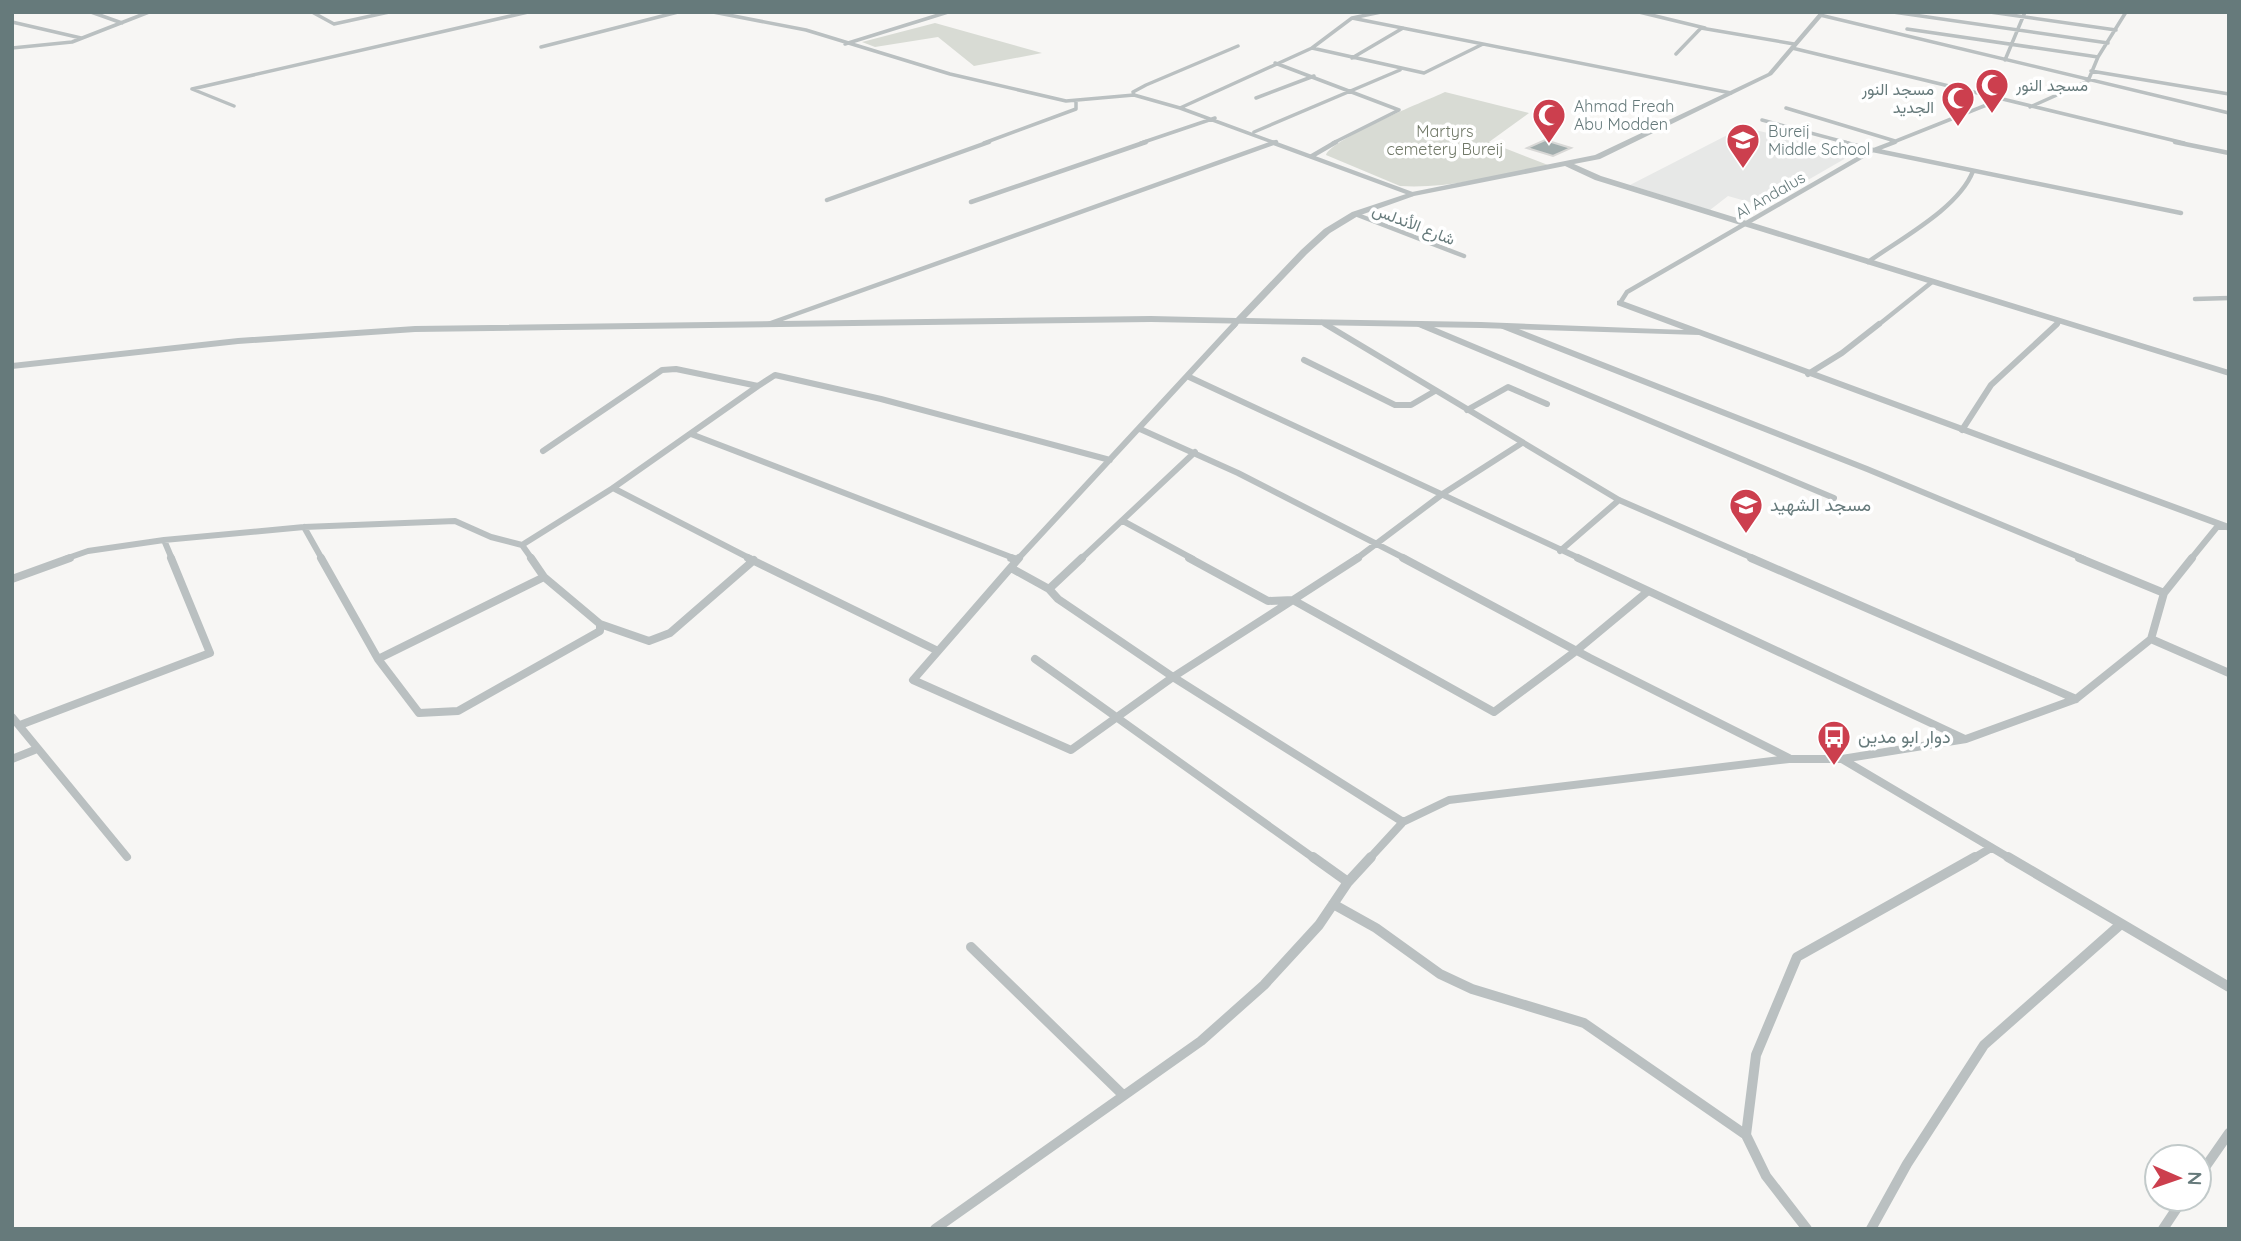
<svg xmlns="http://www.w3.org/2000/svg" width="2241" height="1241" font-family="Quicksand,Vazirmatn,sans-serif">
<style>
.built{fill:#e7e8e7}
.green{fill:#d8dbd4}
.building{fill:#a2aeae;stroke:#d8d8d6;stroke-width:2}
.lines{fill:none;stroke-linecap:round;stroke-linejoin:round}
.minor-far4{stroke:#bac0c1;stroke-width:3.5}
.minor-far3{stroke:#bac0c1;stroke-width:4.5}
.minor-far2{stroke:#bac0c1;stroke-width:6}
.minor-far1{stroke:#bac0c1;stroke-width:8}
.minor{stroke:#bac0c1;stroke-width:10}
.tertiary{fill:#bac0c1;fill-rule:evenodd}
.labels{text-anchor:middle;stroke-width:7;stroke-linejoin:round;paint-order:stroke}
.far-poi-label{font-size:16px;fill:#667a7b;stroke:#fff;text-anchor:start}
.far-park-label{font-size:16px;fill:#717968;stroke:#fff}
.far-street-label{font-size:16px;fill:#667a7b;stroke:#fff}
.poi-label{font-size:18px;fill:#667a7b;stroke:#fff;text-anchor:start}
</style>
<rect width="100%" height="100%" fill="#f7f6f4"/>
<path class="built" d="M1743,127L1853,154L1763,206L1728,196L1710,210L1630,185Z"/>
<path class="green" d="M935,23L1042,53L974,66L938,37L875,47L862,42Z
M1445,92L1529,113L1489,142L1548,165C1500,175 1450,189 1400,186L1326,155C1333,138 1423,102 1445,92Z"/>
<path class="building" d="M1545,140L1571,148L1553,156L1527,148Z"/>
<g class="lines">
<path class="minor-far4" d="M91,12L122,23
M312,12L334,24L389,12
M713,12L806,30L950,74L1066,101L1134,95L1180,108L1275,143
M1639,12L1705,28
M1893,12L2108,43
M1990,12L2116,30
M1820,15L2229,113
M1352,18L1731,93
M12,22L81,38
M1907,29L2098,57
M845,44L948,12
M541,47L678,12
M12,48L72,42L149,12
M1312,48L1424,73L1483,44
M1792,48L2184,143
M1676,54L1701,28L1794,44
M1352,58L1403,28
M2005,60L2025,12
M1275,63L1399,110L1333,143
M2091,71L2229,94
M1134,95L1133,92L1146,85L1238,46
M1256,98L1314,76
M234,106L192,89L528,12
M2030,107L2088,81L2098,57L2126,12
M1180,108L1312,48L1352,18L1381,12
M1786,108L1895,141
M1762,120L1848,143
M1254,132L1400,70
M984,143L1076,109V101
M1141,143L1215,118
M1272,143L1276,142
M1891,143L1999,100"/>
<path class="minor-far3" d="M1271,142L1412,194
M2175,142L2229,153
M1873,150L2181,213
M1874,150L1895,142
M1312,156L1336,142
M827,200L989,142
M971,202L1146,142
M1355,214L1464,256
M1868,262C1900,239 1959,208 1973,171
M2195,299L2229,298
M1620,303L1627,292L1873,150L1842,142
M1322,322L1328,326
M768,324L1276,142
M1419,324L1423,326
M1234,326L1239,320
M1877,326L1932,282
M2055,326L2059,322"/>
<path class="minor-far2" d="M1325,324L1619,500L1755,559
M1419,324L1834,498
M1503,326L1867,469L2084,559
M1304,360L1395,405H1411L1435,391
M1808,374L1842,353L1879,324
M1187,376L1581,559
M1467,410L1508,387L1547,404
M1140,429L1238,473L1406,559
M1962,430L1991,385L2057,324
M691,434L1016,559
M543,451L662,370L676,369L758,386L775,375L881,399L1110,460
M613,488L751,559
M1123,521L1193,559
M304,527L322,559
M164,540L172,559
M522,545L532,559
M1560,551L1619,500
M65,559L88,551L164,540L304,527L455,521L491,537L522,545L613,488L758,386
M1018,559L1235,324
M1081,559L1195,452
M1356,559L1444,493L1522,443
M2191,559L2217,527H2225"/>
<path class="minor-far1" d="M321,558L378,659L419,713L458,711L600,631V624L544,577L531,558
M748,558L938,651
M1011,558L1017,560
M1019,558L913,680L1071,750L1173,677L1293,600L1494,712L1576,651L1647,592
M1189,558L1268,601L1293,600L1358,558
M1403,558L1590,658L1789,758
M1578,558L1965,739
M1751,558L2076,699
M2079,558L2164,593
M1011,568L1049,589L1058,599L1173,677L1403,822
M12,579L70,558
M1049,589L1082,558
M600,624L649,641L670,633L754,560
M2151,639L2229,673
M378,659L544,577
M1035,659L1315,859
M12,717L127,857
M20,725L210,653L171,558
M12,759L37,749
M1842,759L2011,859
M1369,859L1403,822L1449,800L1789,759H1842L1966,739L2076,699L2151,639L2164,593L2192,558
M1972,859L1991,848"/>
<path class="minor" d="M1313,857L1348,882
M2008,857L2229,987
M1333,904L1376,928L1440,974L1472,989L1584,1023L1746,1135L1766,1176L1807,1229
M971,947L1123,1095
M1746,1135L1756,1055L1797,957L1975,857
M2199,1176L2229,1133
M935,1229L1201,1041L1264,985L1319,925L1348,882L1371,857
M1871,1229L1907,1164L1984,1045L2121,924
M2163,1229L2183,1199"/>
<path class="tertiary" d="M1820,12H1826L1772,75L1600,159L1574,164L1601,176L2229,370V376L1595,180L1565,166L1414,196L1358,216L1330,233L1307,254L1246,318L1481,322L1684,330L1617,305V301L1620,300L2229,524V531L1699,335L1481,328L1151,322L415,332L238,344L12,369V363L238,338L415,326L1151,316L1236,318L1301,250L1324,229L1352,212L1412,192L1595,155L1768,73Z"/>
</g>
<defs>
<symbol id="mosque-pin" viewBox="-11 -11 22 30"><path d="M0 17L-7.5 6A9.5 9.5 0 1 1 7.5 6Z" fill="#cc3f4e" stroke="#fff"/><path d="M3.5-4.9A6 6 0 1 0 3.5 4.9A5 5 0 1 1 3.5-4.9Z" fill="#fff"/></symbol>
<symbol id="school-pin" viewBox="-11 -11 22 30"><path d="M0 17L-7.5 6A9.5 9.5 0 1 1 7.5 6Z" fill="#cc3f4e" stroke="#fff"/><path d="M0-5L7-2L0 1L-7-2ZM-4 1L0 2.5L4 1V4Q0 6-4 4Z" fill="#fff"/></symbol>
<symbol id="bus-pin" viewBox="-11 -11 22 30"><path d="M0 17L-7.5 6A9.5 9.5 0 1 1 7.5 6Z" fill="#cc3f4e" stroke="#fff"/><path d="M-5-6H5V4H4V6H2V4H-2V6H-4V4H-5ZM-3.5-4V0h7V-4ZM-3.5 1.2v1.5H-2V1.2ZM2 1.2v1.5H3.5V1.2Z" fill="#fff"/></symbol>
</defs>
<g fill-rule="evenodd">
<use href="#mosque-pin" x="1973" y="66" width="38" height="52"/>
<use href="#mosque-pin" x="1939" y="79" width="38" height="52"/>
<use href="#mosque-pin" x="1530" y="96" width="38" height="52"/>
<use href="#school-pin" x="1724" y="121" width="38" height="52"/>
<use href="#school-pin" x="1727" y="486" width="38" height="52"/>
<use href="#bus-pin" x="1815" y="718" width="38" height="52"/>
</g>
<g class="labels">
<g class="far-poi-label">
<text x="2016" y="91">مسجد النور</text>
<text x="1934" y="95" text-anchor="end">مسجد النور<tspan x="1934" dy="18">الجديد</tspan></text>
<text x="1574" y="112">Ahmad Freah<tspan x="1574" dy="18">Abu Modden</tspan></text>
<text x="1768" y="137">Bureij<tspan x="1768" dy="18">Middle School</tspan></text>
</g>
<g class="far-park-label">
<text x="1445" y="137">Martyrs<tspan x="1445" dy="18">cemetery Bureij</tspan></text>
</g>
<g class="far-street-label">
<text transform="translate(1770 195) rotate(-30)" y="6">Al Andalus</text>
<text transform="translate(1414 224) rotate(21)" y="6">شارع الأندلس</text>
</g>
<g class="poi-label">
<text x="1770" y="511">مسجد الشهيد</text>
<text x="1858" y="743">دوار ابو مدين</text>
</g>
</g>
<rect width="2241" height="1241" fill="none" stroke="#667a7b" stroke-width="28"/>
<g transform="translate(2178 1178) rotate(92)"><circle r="33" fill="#ffffff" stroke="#c2caca" stroke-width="2"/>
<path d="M0-5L12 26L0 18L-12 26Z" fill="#cc3f4e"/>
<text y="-10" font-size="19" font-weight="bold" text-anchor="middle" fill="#667a7b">N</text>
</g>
</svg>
